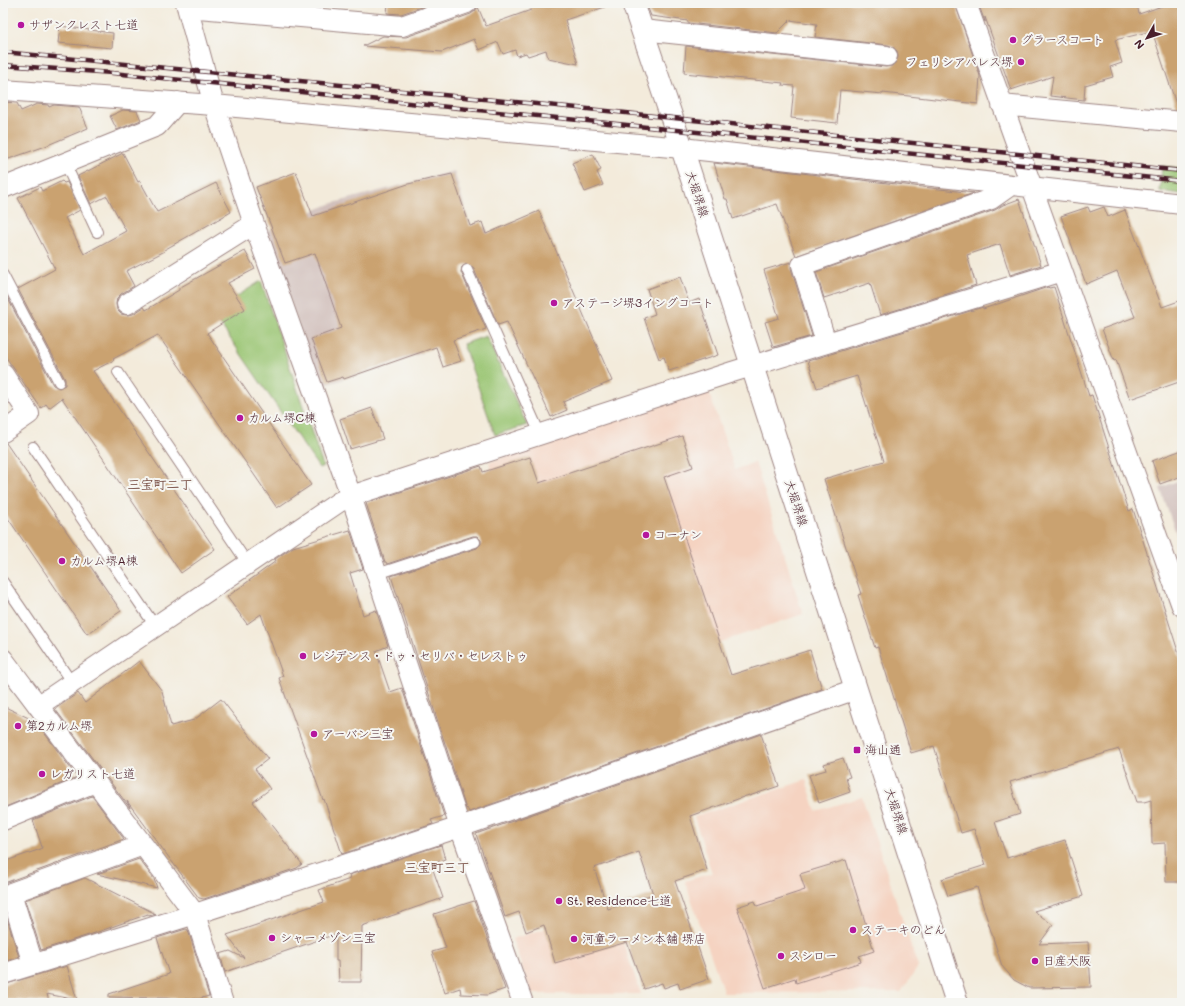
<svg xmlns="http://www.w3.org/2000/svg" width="1185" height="1006" font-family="Mali,'Klee One',sans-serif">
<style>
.built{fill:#f5d3c1}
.industrial{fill:#d1c0bc}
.green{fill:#9ac572;stroke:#72724e}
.building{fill:#caa26f;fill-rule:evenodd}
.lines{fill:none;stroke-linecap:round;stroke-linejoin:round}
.service-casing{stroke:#9e8583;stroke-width:12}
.minor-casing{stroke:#9e8583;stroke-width:22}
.secondary-casing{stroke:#9e8583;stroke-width:24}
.service{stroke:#fff;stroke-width:10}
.minor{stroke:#fff;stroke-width:20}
.secondary{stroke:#fff;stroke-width:22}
.rail-casing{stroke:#4a1f2b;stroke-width:4.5}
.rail{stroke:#f6f6f2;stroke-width:3;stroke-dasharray:9;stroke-linecap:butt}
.poi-dot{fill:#b5179e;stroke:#f6f6f2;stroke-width:1.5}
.labels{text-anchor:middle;stroke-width:4;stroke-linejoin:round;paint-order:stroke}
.poi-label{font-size:12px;fill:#4a1f2b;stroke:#f6f6f2;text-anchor:start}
.street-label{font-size:12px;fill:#4a1f2b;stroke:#f6f6f2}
.neighbourhood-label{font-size:13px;font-weight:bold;fill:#774d43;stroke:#f6f6f2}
</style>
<rect width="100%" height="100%" fill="#f6f6f2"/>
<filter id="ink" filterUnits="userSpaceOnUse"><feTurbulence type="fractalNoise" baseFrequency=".025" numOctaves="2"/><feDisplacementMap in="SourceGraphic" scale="8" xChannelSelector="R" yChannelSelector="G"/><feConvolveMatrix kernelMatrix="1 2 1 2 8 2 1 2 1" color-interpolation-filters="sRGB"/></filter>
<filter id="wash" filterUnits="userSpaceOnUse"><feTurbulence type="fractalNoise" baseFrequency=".012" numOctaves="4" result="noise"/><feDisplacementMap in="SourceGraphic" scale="16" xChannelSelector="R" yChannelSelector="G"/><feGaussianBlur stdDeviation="0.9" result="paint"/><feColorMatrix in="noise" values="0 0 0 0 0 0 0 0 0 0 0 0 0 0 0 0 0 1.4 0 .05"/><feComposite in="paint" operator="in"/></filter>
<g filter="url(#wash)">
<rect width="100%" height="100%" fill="#f3ebdb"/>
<path class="built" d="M708,390L735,470L755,462L803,614L568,694L489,462Z
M806,780L816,811L862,797L918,967L901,992L724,993L685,881L712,873L694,817Z
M611,908L641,994H532L512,939Z"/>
<path class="industrial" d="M454,171L472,232L486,227L495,252L401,289L423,353L320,387L266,231L330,204Z
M1182,479V550L1160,488Z"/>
<path class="green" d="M1162,166L1182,168V194L1160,191Z
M261,281L323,466L319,468L212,312Z
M486,336L527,425L495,435L463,344Z"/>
<g id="blocks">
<path class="building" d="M388,3H433L401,14L387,13Z
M528,3H605V7L565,20L578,64L548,58L546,50L528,56L526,53L517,56L515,50L503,54L498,42L479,50L474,39L442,52L363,46L383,36L406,37L471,14L475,11L478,7L486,26L531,10Z
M646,3H955L980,76L978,104L883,93V94L840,90L837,123L791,118L794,86L782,85L783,83L684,73L686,46L886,67L892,66L896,62L898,57L897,51L893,47L888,45L815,37L817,24L790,20L777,33L688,23V21L651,16Z
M978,3H1137L1139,14L1171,3H1177L1182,18V110H1178L1152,31L1115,40L1122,63L1110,67L1113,77L1085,85L1084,100L1050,96L1053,76L1011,90L985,17V22Z
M60,26L113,33L112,48L58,43Z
M3,102L17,103L21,111L37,104L48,105L49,107L54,105L79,107L88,128L43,147L3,161Z
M123,110L137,111L141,120L117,130L110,116Z
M123,153L138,182L140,181L157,212L216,183L231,212L164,250L165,251L126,271L134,286L121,294L117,298L116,304L117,310L121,314L127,315L133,314L144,307L146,310L179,290V288L245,251L255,269L228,283L245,309L207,333L311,485L277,508L158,335L113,359L114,360L93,371L215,549L181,573L62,398L49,408L46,404L41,408L3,353V297L6,295L53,385L59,388L65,385V379L18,289L55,269L18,198L40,187L42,191L62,181L64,183L67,182L80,210L65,218L84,254L126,231L107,196L91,204L78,176Z
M593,154L601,170L597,172L603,185L585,192L572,163Z
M714,163L784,171L974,193L796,256L777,204L733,219L727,199H725Z
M296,172L313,216L408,184L452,174L470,226L482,222L486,234L539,211L612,381L563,402L567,410L551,417L507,322L498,325L473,267L467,264L462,267L461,272L486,329L453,340L461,361L443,367L436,347L344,379L343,377L327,382L311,339L341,328L315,253L285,263L256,187Z
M1019,199L1041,265L1010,275L1000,244L967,255L976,285L880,315L870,283L824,298L816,272L995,210L1003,205Z
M1088,207L1090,212L1104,207L1108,217L1125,210L1162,307L1182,300V381L1130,399L1116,360L1114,361L1102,329L1135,317L1117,271L1086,284L1061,216Z
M791,262V268L812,336L773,347L765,322L779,318L764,270Z
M680,277L689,303L699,299L718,355L669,371L664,357L659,359L644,318L655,314L647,289Z
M1048,287L1049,288L1054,287L1089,396L1092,395L1129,511L1133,509L1182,664V882H1166L1165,843L1152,844L1151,800L1144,802H1137L1119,749L1010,782L1020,814L995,822L1007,858L1065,840L1083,896L1034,911L1053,925L1039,944L1088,942L1091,987L1029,988L1014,980L1002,966L977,887L948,896L942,879L986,865L974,829L961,833L934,746L911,753L878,647L875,648L858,595L861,594L824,479L884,461L857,376L817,388L808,361L983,307V309Z
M372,408L383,439L350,449L340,419Z
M682,436L693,467L664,477L731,675L810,650L822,689L469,812L467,808L466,809L391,576L477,548L481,544V540L477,536H473L387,564L386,562H385L366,503L481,466L483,472L530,457L539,483Z
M3,443H6L121,611L87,634L3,511Z
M1182,450V476L1160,484L1152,461Z
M350,530L363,569L350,573L363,615L376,610L388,646L376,651L390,692L402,688L444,816L431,820L433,824L342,854L324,799L323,800L279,678L283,676L261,614L247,624L227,597L276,561L275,559L293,547Z
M139,661L162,691L171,726L194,720L221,699L268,759L255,769L270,789L253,802L302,864L297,868L204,899L199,898L127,801L130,808L55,709L78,693L85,703Z
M3,706L33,720L34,719L77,777L3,808Z
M761,734L779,786L749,796V795L690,816L707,870L675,881L709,979L680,989L678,983L664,988L662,983L644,989L627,942L555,963L544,925L526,932L519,912L505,917L476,834ZM639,852L653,894L608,909L594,868Z
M843,758L850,777L846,778L850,792L819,803L809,775L826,770L824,764Z
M92,796L124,839L7,882L3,885V862L41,849L42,847L33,820Z
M441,845L445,859L431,864L443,898L362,926L361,982H339L338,961H336V934L225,972L220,954L230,951L244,958L227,935L324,902L319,890L350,879L349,875Z
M139,859L154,879L157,888L97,874Z
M846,860L874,951L859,956L861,962L796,983L795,978L765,988L737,907L755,901L757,906L805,890L800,874Z
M85,878L156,914L149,916L148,914L92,934L41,950L25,900Z
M474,901L505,989L487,995L461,994L460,988L445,993L432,952L446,948L434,914Z
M3,906L19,957L3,962Z
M186,929L188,930L209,996L198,999L109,997V994L169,974L157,938Z
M67,966L77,1000L47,994L49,1002L3,999V985Z"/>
</g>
</g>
<g filter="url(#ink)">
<use href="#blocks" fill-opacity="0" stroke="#9e8583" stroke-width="1"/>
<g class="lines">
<defs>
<path id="service" d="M65,163L97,232
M467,270L540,434
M3,275L59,382
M118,372L248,564
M33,447L155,626
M377,574L475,542
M3,582L72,683"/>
<path id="minor" d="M186,3L214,105L254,224L351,496L460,827L523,1003
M966,3L1182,606
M187,7L402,26L467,3
M642,30L887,56
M3,90L214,105L682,148L1182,204
M1002,105L1182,122
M3,188L157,126L178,102
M127,304L254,224
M826,343L802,265L991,199L1011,185
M3,374L29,414L3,432
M3,659L195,914L223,1003
M38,706L339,502L351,496L732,372L1062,271
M3,820L95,782
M33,964L11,893L143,845
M3,974L195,914L460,827L856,689"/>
<path id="secondary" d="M633,3L682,148L957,1003"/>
</defs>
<use href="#service" class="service-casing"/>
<use href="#minor" class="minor-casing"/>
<use href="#secondary" class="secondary-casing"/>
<use href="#service" class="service"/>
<use href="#minor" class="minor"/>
<use href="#secondary" class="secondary"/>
<defs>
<path id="rail" d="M3,52L588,109L1182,171
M3,65L112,73L1182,181"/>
</defs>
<use href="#rail" class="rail-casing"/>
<use href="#rail" class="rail"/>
</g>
</g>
<g class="poi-dot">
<circle cx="21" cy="25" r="4"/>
<circle cx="1013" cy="40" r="4"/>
<circle cx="1021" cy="62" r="4"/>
<circle cx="554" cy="303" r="4"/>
<circle cx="240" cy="418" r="4"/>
<circle cx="646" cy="535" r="4"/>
<circle cx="62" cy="561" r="4"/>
<circle cx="303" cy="656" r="4"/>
<circle cx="18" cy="726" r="4"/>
<circle cx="314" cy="734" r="4"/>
<rect x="853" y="746" width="8" height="8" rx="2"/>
<circle cx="42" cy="774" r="4"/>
<circle cx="559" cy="901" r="4"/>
<circle cx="853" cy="930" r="4"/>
<circle cx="272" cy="938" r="4"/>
<circle cx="574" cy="939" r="4"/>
<circle cx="781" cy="956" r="4"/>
<circle cx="1035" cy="961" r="4"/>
</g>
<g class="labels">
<g class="poi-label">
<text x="29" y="29">サザンクレスト七道</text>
<text x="1021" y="44">グラースコート</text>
<text x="1013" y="66" text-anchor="end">フェリシアパレス堺</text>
<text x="562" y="307">アステージ堺3イングコート</text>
<text x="248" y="422">カルム堺C棟</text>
<text x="654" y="539">コーナン</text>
<text x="70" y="565">カルム堺A棟</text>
<text x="311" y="660">レジデンス・ドゥ・セリバ・セレストゥ</text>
<text x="26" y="730">第2カルム堺</text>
<text x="322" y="738">アーバン三宝</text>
<text x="865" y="754">海山通</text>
<text x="50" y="778">レガリスト七道</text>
<text x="567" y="905">St. Residence七道</text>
<text x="861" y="934">ステーキのどん</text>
<text x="280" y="942">シャーメゾン三宝</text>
<text x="582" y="943">河童ラーメン本舗 堺店</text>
<text x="789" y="960">スシロー</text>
<text x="1043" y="965">日産大阪</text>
</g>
<g class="street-label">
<text transform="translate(697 194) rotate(72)" y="4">大堀堺線</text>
<text transform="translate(796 503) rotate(72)" y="4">大堀堺線</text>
<text transform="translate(896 811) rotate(72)" y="4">大堀堺線</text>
</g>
<g class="neighbourhood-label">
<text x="160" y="489">三宝町二丁</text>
<text x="437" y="872">三宝町三丁</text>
</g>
</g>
<rect width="1185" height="1006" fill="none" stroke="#f6f6f2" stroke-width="16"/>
<g transform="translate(1147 38) rotate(231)" stroke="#f6f6f2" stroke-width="3" paint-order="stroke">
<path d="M0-3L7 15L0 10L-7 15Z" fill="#4a1f2b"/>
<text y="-6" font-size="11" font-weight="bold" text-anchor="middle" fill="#4a1f2b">N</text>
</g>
</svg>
